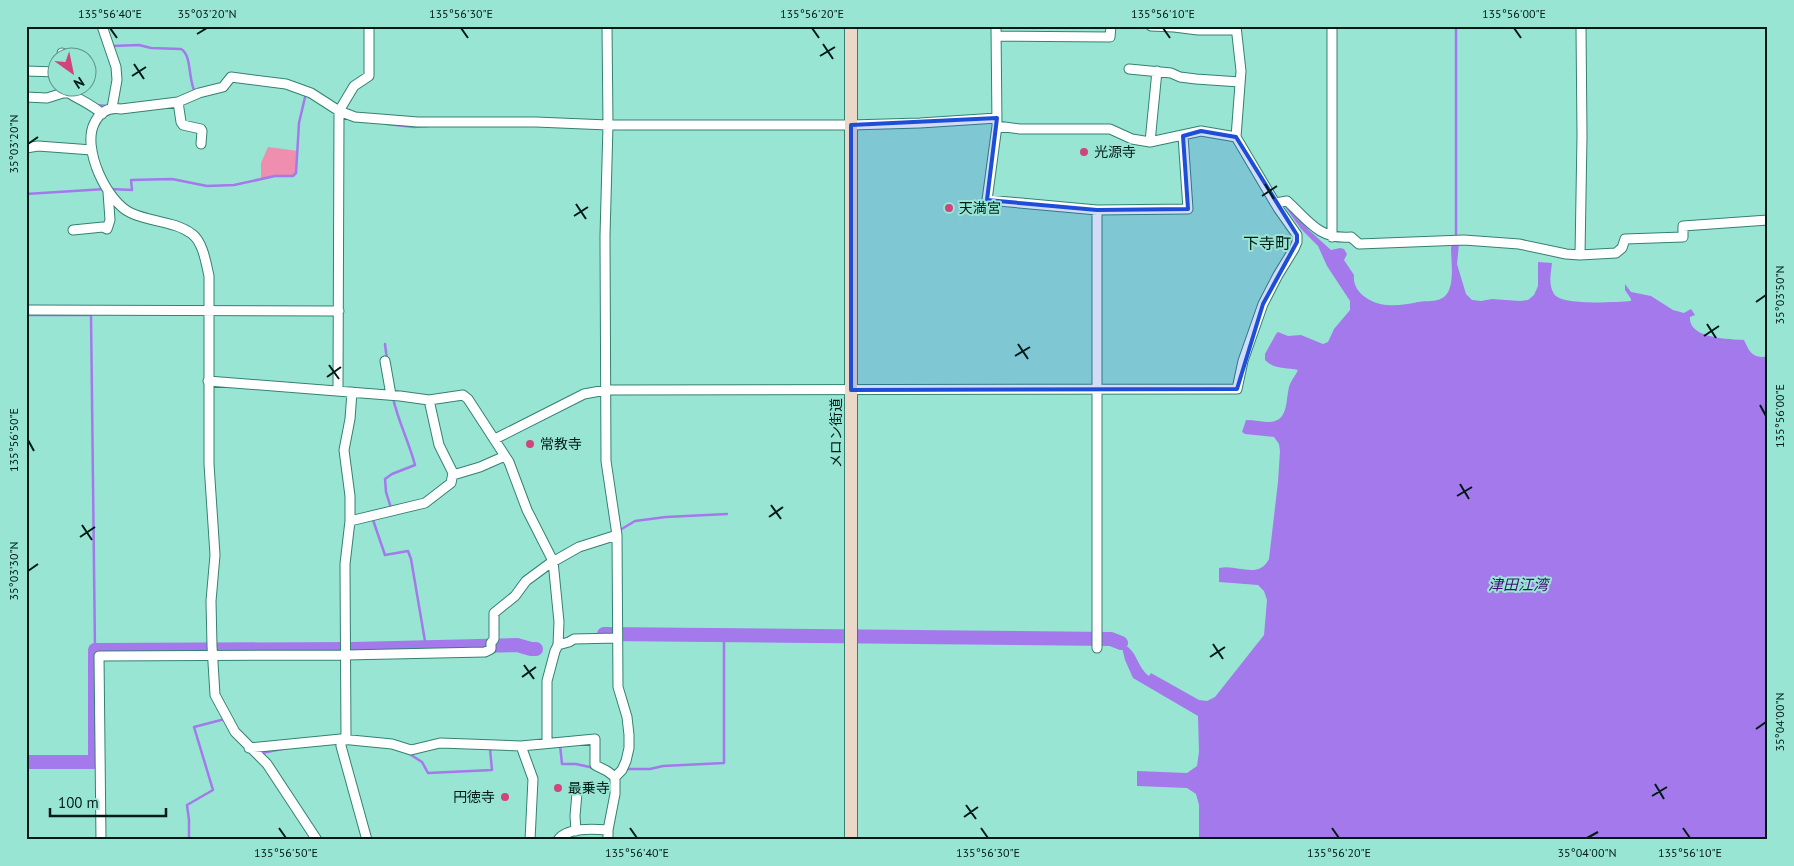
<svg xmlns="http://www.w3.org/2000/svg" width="1794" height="866" font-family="'PT Sans','Noto Sans JP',sans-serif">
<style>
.green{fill:#ef8eae}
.water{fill:#a479eb}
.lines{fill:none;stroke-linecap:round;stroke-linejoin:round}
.stream{stroke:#a479eb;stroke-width:2.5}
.river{stroke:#a479eb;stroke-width:14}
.street-casing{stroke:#348173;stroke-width:11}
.secondary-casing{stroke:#348173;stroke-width:14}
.street{stroke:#fff;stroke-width:9}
.secondary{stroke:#ecd8c8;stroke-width:12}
.marked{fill:#1d4ed8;fill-opacity:0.2;stroke:#1d4ed8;stroke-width:4;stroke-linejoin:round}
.ticks{fill:none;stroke:#001a15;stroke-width:2}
.poi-dot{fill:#cf457e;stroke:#99e5d4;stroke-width:2}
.labels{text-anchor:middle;stroke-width:4;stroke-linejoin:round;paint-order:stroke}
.poi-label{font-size:14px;fill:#001a15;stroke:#99e5d4;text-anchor:start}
.street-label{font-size:14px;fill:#001a15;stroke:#99e5d4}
.water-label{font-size:15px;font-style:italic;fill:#400b74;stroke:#99e5d4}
.quarter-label{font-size:16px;fill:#001a15;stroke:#99e5d4}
.neatline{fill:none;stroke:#001a15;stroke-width:2}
.ticks-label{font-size:12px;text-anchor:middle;fill:#001a15}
</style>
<rect width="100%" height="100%" fill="#99e5d4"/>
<path class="green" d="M268,147L298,151L295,173L293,176H275L261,179V163Z"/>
<path class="water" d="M1284,203L1310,231L1331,250L1340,248L1344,249L1347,254L1344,260L1354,275C1352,293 1372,304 1387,305C1397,306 1409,304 1418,302C1429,300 1443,304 1449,290C1454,278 1451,260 1451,247L1454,244H1459L1457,264L1466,294L1472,300L1481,301L1492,299L1520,301L1528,300L1534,295L1538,286V262L1552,263C1551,272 1548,285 1554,294C1562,306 1615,302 1631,301V299L1625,290V284L1631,292L1651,296L1673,310L1684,313L1691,309L1695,315L1690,317C1688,339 1730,339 1744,340C1749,351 1753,360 1768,356V840H1199V805L1196,794L1187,788L1137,786V771L1187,773L1197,766L1199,752L1198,716L1133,678L1125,660L1121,643C1139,651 1135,665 1149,676L1151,673L1199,700L1207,701L1215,697L1264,635L1267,600L1264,591L1258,585L1219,582V568C1238,564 1258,580 1269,559L1278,482L1280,451L1279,444L1274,437L1245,434L1242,432L1246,420C1254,420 1262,422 1270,422C1290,421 1285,397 1290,384C1292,379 1296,375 1298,370C1286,367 1275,370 1265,360V354L1276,334L1278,332L1288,336L1301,335L1323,344L1328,342L1334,329L1350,310V301L1327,266L1318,246L1301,229L1283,204Z"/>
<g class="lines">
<path class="stream" d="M112,46L139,45L151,48L181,49C192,55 188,80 195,92
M96,105L107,106
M387,124L414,127L429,126
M110,189L132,190L131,180L172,179L207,186L234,185L275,176H293L296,173L299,123L306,93
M26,194L105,189
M1456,236V26
M26,315H91L95,650
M385,344L387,360
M391,508L386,492L385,479L392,474L415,465C409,442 398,421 393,398
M375,519L373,520L385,555L408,551L411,559L426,647
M620,530L635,521L666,517L727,514
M560,745L562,764H576L594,768
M259,750L262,753L282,749
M408,753L422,762L428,773L492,770L490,749H492
M625,769H650L663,766L724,763V635
M189,840V820L187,805L213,790L194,727L225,719"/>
<path class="river" d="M604,634L1111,639L1121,643
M26,762H95V650L352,649L517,645L531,649H536"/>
<defs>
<path id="street" d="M102,26L116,67L117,80L112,108
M607,26L608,125L605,236L606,461L617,535L618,687L627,717L629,735V748L626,761L622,770L615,777
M996,26L997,126L987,200L1097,210L1188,209L1183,136
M1151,26L1174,27L1198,30H1236
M996,36L1110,37L1111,26
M62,53V58
M1129,69L1171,73L1180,77L1196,79L1240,82
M26,71L58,72
M69,88V93C80,100 93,105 102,114
M26,97L47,98L63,93H69
M178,102L181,122L183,125L201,129L202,131L201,144
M997,126L1020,129H1110L1132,139L1150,142L1201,131L1236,137
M1150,142L1157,71
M26,148L38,146L92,150
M1275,203L1287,201C1308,220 1319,240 1351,237L1359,244L1464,240L1519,244L1566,254L1580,255L1616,253L1622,248L1625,239L1683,237V226L1768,220
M1097,210V648
M73,230L103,227L107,229L110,220L108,192
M1332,237V26
M1580,255L1582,136L1581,26
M26,310L339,311
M385,361L391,395
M208,381L400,396L429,400L463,395L468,399L509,462L527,510L553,561L559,622L558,645L555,651L547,681V743
M338,391L339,111L354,86L369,76V26
M495,439L584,394L606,390L1237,389L1243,361L1263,304L1278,275L1294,249L1297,242V235L1278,208L1236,137L1241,71L1236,26
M453,475L480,467L505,456
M350,521L425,503L451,483L453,473L439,445L429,400
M558,645L569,642L574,639L617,638
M341,739V746L367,840
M346,740L345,564L350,521V496L344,450L350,419L352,392
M521,746L533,779L530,840
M249,748L341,739L392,744L411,750L440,743L521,746L595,739V765L607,771L615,777V794L608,830V840
M576,831L575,816L577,793
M101,840L99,656L346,655L485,652L491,649V643L494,639V613L515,596L526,581L549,564L579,547L617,535
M317,840L267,764L235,732L215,695L212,646L211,601L215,555L209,464V276C206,263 203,242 192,234C175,221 150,222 131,213C107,202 82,149 94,124C99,113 108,107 121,109L178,102L199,93L223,87L231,77L286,84L311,93L339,111L355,117L418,122H536L608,125H851L920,123L997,118
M558,840C567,827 594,829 608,830"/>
<path id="secondary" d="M851,840V26"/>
</defs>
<use href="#street" class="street-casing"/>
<use href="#secondary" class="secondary-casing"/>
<use href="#street" class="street"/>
<use href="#secondary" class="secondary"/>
</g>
<path class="marked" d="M997,118L987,200L1097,210L1188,209L1183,136L1201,131L1236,137L1297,235V242L1263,304L1237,389L851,390V125Z"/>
<path class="ticks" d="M110,28L117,38M461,28L468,38M812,28L819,38M1163,28L1170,38M1514,28L1521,38M197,34L207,28M823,44L833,59M820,56L835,47M134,64L144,79M132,76L146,67M28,144L38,137M1265,184L1274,199M1262,196L1277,186M576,204L586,219M574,216L588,207M1756,302L1766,295M1707,324L1716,338M1704,336L1719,326M1018,344L1028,359M1015,356L1030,347M329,365L339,379M327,377L341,367M1760,405L1766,416M28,440L34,451M1460,484L1469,499M1457,496L1472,487M771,505L781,519M769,517L783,507M82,525L92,540M80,537L95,527M28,571L38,564M1213,644L1223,659M1210,657L1225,647M524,665L534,679M522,677L536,667M1756,729L1766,722M1655,784L1664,799M1652,796L1667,787M966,805L976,819M964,817L978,807M279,828L286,838M630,828L637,838M981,828L988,838M1332,828L1339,838M1683,828L1690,838M1587,838L1598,832"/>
<g class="poi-dot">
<circle cx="1084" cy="152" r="5"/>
<circle cx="949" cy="208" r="5"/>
<circle cx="530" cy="444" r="5"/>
<circle cx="558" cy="788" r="5"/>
<circle cx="505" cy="797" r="5"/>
</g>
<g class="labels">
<g class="poi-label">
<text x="1094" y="157">光源寺</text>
<text x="959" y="213">天満宮</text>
<text x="540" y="449">常教寺</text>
<text x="568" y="793">最乗寺</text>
<text x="495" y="802" text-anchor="end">円徳寺</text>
</g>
<g class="street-label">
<text transform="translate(836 433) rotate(-90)" y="5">メロン街道</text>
</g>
<g class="water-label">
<text x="1518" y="590">津田江湾</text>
</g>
<g class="quarter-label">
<text x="1267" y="249">下寺町</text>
</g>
</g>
<rect width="1794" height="866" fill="none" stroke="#99e5d4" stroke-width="55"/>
<g transform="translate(72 72) rotate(147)"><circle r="24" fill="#99e5d4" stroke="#5c9488"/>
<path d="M0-4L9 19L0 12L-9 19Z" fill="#cf457e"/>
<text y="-8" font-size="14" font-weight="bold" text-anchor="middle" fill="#001a15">N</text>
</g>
<path d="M50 808v8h116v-8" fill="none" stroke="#001a15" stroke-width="2.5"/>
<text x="58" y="808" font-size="15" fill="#001a15" stroke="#99e5d4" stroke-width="4" paint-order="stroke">100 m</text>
<rect x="28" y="28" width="1738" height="810" class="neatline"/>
<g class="ticks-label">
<text x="110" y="18">135°56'40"E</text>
<text x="207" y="18">35°03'20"N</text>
<text x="461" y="18">135°56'30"E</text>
<text x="812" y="18">135°56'20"E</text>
<text x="1163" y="18">135°56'10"E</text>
<text x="1514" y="18">135°56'00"E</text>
<text transform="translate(14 144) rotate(-90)" y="4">35°03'20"N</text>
<text transform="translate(1780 295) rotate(-90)" y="4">35°03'50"N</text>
<text transform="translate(1780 416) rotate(-90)" y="4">135°56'00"E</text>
<text transform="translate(14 440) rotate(-90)" y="4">135°56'50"E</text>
<text transform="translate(14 571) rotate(-90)" y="4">35°03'30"N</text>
<text transform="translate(1780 722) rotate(-90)" y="4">35°04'00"N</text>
<text x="286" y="857">135°56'50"E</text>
<text x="637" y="857">135°56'40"E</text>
<text x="988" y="857">135°56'30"E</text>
<text x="1339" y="857">135°56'20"E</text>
<text x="1587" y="857">35°04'00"N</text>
<text x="1690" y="857">135°56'10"E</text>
</g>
</svg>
